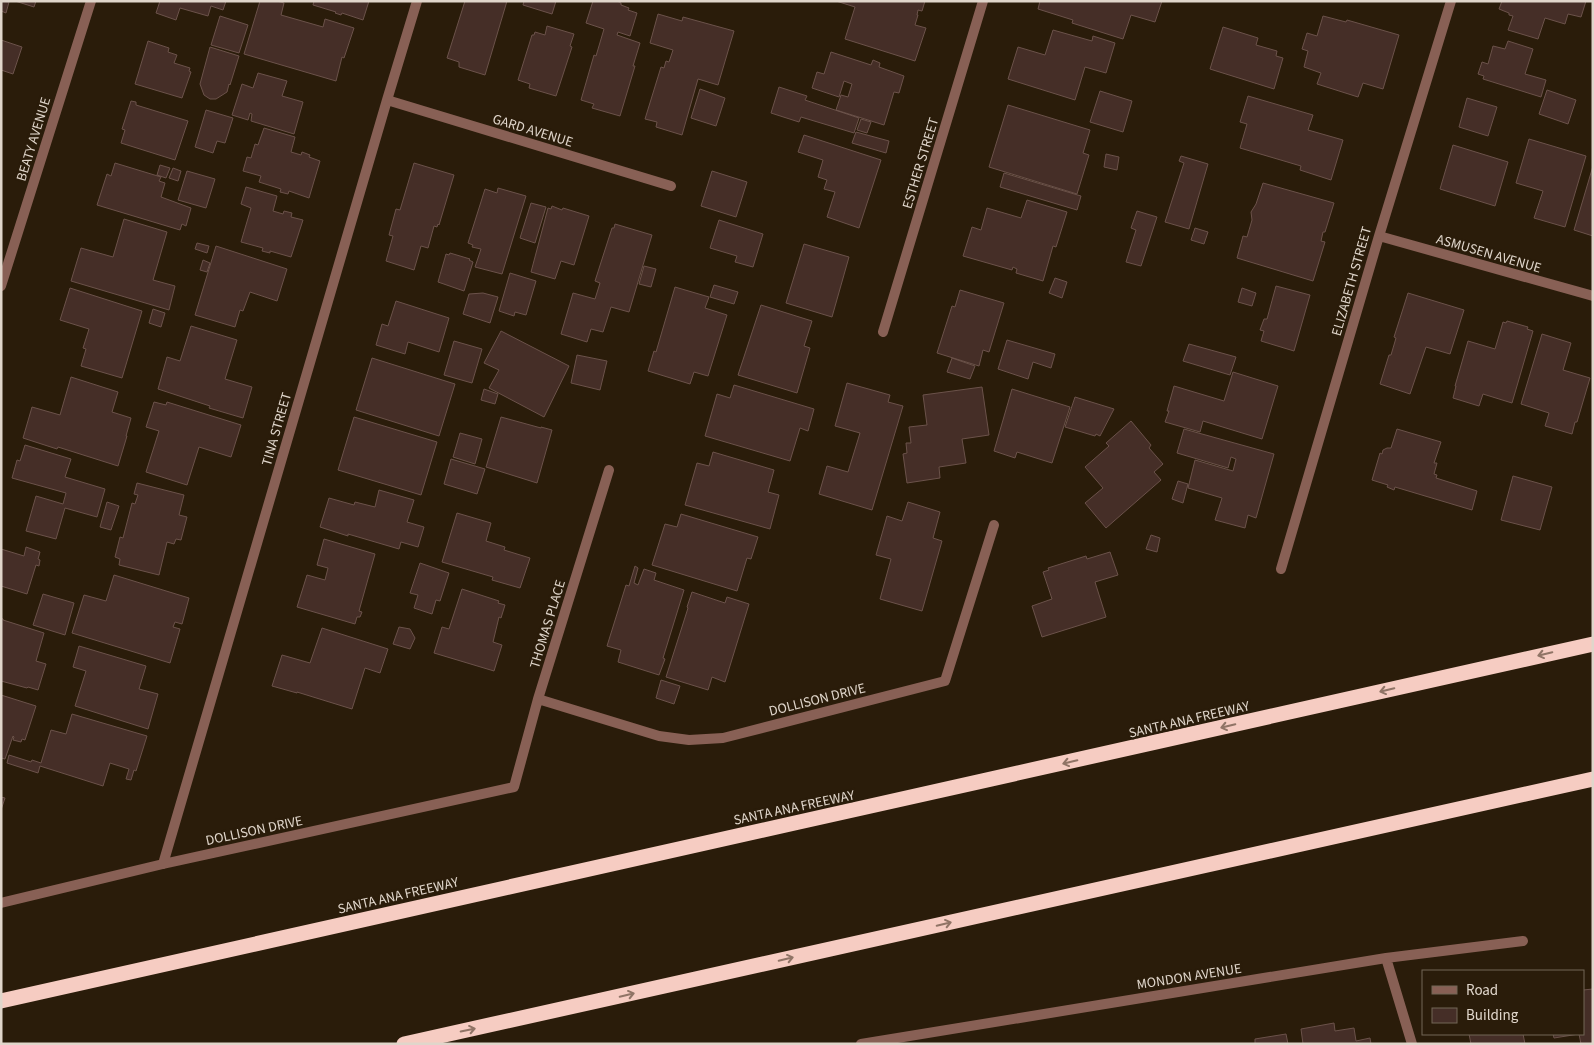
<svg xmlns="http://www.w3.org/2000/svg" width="1594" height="1045" font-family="'Source Sans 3',sans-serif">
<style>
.building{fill:#452e27;stroke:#6b524a}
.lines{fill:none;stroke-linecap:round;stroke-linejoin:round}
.minor{stroke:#886055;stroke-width:10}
.motorway{stroke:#f6ccc2;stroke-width:15}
.oneway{stroke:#907466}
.labels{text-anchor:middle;stroke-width:4.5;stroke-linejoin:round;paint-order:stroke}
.street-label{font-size:14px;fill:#e0d6cb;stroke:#2a1c0a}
</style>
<rect width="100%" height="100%" fill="#2a1c0a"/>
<path class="building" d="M1,1L9,2L6,13L1,11Z
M15,1H36L34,7Z
M160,1H226L223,10L211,6L208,16L180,8L176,20L156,13Z
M260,1H277L284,3L281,15L323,27L325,19L354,28L344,58L342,57L336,81L244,54Z
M314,1H369L363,20L342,13L341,15L335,13L336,12L313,5Z
M465,1H507L485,75L459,67V62L447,58Z
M524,1H556L552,14L523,5Z
M593,1H617L621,3V5L629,8L628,10L637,13L630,36L618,32L617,35L640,43L633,66H635L620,116L592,108L594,104L581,100L594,55L596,56L604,29L586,23Z
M836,1H925L922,11L918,10L917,15H918L915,25L926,28L915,61L845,39L855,7Z
M1040,1H1162L1155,22L1131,15L1123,39L1072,23L1073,20L1038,9Z
M1502,1H1586L1581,17L1568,14L1565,24L1545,18L1538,39L1508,30L1513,16L1509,15V13L1499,9Z
M658,14L682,21L683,17L734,31L718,85L698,79L682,135L656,127L657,122L645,119L661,67L664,68L666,61L669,62L673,50L650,43Z
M220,16L248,25L239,53L211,45Z
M1323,16L1346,22L1347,20L1399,35L1383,89L1363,83L1358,97L1317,84L1321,73L1304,67L1308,51L1302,49L1307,33L1317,36Z
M547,26L574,34L570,46L572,47L556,96L529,88L530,84L518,80L532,35H534L535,32L545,35Z
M1223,27L1258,38L1256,45L1277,51L1276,56L1283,58L1274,89L1210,69Z
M1053,30L1092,41L1093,36L1115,43L1106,73L1085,67L1075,100L1008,79L1018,47L1045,55Z
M1,40L22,47L13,74L1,70Z
M148,41L169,48L168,52L177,55L174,63L190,68L189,71L191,72L182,98L135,84Z
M1508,41L1533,49L1525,74L1546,80L1541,97L1483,79L1484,76L1478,74L1482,62L1488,64L1493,46L1505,49Z
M210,47L239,56L230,85L229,84L227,92L216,99H210L204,95L200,84Z
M831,52L871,65L873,60L880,63L879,67L904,76L899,93L894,92L884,125L836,110L841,95L848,97L852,84L844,81L839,97L812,88L817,72L824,74Z
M258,73L287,81L282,96L303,102L294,134L251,121L252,114L250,113L248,120L232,115L242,84L253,88Z
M779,87L807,96L805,100L859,118L854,133L801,117L799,122L771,113Z
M700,89L725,98L716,126L691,118Z
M1547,90L1576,100L1568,124L1539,114Z
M1100,91L1132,101L1123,132L1090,122Z
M1248,96L1313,115L1308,130L1343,140L1331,180L1300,170L1301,166L1240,148L1247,124L1240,122Z
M1467,98L1497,107L1488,136L1459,127Z
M131,101L136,102V105L188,121L175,160L121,143L125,130L122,129Z
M1008,105L1090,130L1083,153L1089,155L1077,194L989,167Z
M206,110L233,118L225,143L217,141L213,153L195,147Z
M861,119L871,122L867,133L857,130Z
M264,128L295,137L291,152L301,155L302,152L310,155L309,157L320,161L309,198L289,191L288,194L280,192L281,189L259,182L261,176L243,171L247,157L251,158L255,144L258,145Z
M856,132L889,141L886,153L852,143Z
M804,135L881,160L859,228L827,217L835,192L824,189L827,180L818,177L823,160L798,152Z
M1529,139L1586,156L1565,227L1534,218L1543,191L1516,183Z
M1453,145L1508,162L1495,206L1440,189Z
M1106,154L1119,157L1117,170L1104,167Z
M1181,156L1208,164L1189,229L1165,222L1184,163L1179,161Z
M115,163L161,177L159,181L165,183L161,197L191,208L186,226L182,224L180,230L97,205L107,174L111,176Z
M414,163L454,175L439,225L438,224L437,227L434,226L428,248L421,246L414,270L386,261L393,236L389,235L396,209L400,210Z
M160,165L170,168L166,178L157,175Z
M1593,166V236L1574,230Z
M173,168L181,171L178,181L169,178Z
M187,171L215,179L206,208L178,200Z
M712,171L747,182L736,217L701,206Z
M1004,173L1081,196L1077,210L1000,187Z
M1263,183L1334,203L1325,232H1323L1321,241L1325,242L1313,281L1237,258L1243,236L1247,237L1252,220L1251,212L1256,204Z
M246,187L277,196L273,211L283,214L284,211L292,213L291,217L303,220L291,257L270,251V253L262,251L263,248L241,242L251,208L241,204Z
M498,188L526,196L502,274L475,267L481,249L472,247L473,245L468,243L485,189L497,193Z
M1027,200L1067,212L1056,247L1053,246L1043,281L1016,273L1017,269L1013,267L1012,270L963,256L972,227L981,230L987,208L1021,218Z
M531,203L546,207L535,243L520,238Z
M552,206L562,210L563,208L589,216L574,265L561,261L555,279L531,272L548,208L551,209Z
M1137,211L1157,217L1141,266L1126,262L1136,230L1131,228Z
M124,219L167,232L153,280L175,286L169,310L71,281L81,248L113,257Z
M719,220L763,234L753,267L735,262L737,256L710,248Z
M615,224L652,235L629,312L611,307L603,332L591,329L587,342L561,334L573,293L595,299L600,283L595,281L612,228H614Z
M1195,228L1208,232L1204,244L1191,240Z
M197,243L209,246L207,253L195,249Z
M804,244L849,257L832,317L786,303Z
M216,246L287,269L277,301L250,292L243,311L240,310L235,327L195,315Z
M450,253L470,259L469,260L473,262L464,291L438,282L446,254L449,255Z
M203,260L210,263L207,272L200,270Z
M644,266L656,269L651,287L639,284Z
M510,273L536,281L526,315L515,312L514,316L499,311Z
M1055,278L1067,282L1062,298L1049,293Z
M714,285L738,292L734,304L710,297Z
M1276,286L1310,295L1294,351L1261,341L1264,331L1260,330L1264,319H1267Z
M675,287L709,297L705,308L727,315L708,376L694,372L690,384L648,371L654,351L656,352Z
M70,288L142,311L122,378L81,366L86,349L83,348L89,329L60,320Z
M1242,288L1256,293L1252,306L1238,302Z
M960,290L1004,303L989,352L983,350L979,366L937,353L952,306L955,307Z
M483,293L498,297L490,323L463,314L469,294Z
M1408,293L1464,310L1450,354L1426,347L1410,394L1380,384L1389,355H1391L1396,338L1394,337Z
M396,301L449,318L439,352L408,342L405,354L376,345L382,324L388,326Z
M761,305L812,321L804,346L810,348L797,393L738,375Z
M153,309L165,313L161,327L149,323Z
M1507,321L1528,327L1527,329L1533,331L1512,403L1483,394L1479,406L1453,398L1456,386H1455L1468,341L1495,349L1503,322L1506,323Z
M191,326L237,340L225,379L252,387L243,418L209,408L210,406L158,389L167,357L180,361Z
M501,331L569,366L544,417L489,388L499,370L484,363Z
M1542,334L1571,343L1563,370L1590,378L1577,422H1575L1572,434L1545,426L1549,413L1521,404Z
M1007,340L1055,354L1051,368L1033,362L1028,379L998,369Z
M454,341L482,349L472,383L444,375Z
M1189,344L1236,357L1230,375L1183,361Z
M577,355L607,361L600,390L571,383Z
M372,358L455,384L439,436L356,410Z
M952,358L975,366L970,379L947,372Z
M1233,372L1278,386L1262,439L1203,421L1200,432L1165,422L1169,411H1167L1174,386L1224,401Z
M71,377L118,392L112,412L131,418L126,436H127L118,466L58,447L57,449L23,438L32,407L60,415Z
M847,383L890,395L888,402L903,406L872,510L819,494L827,466L848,472L860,433L835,426Z
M734,385L814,409L808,431L800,428L790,461L705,436L717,394L730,398Z
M982,387L989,435L962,439L966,463L939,467L940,478L907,483L903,454L907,453L906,443H911L909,427L927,425L923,395Z
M484,389L498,394L495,404L481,400Z
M1012,389L1070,407L1052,463L1017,452L1015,458L994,451Z
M1075,397L1114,409L1100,436L1096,434L1095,436L1065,427Z
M154,402L166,405L167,402L241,425L231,457L199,447L187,485L146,472L159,431L146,427Z
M354,417L437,442L421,495L338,470Z
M501,417L541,428V427L552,430L537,483L486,467Z
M1131,421L1151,445L1149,448L1163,464L1154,472L1161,480L1106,528L1085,503L1103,488L1085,467L1109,446L1106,443Z
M1184,429L1274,454L1256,518L1248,515L1245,528L1215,520L1222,498L1188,488L1195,460L1233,471L1236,459L1231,457L1228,468L1177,453Z
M1397,429L1441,442L1434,463H1437L1434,474L1437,475L1436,478L1477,491L1472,510L1395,487L1394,490L1387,487L1388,485L1372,480L1380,453L1382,454L1383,450L1387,448H1391Z
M460,433L482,439L475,464L453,457Z
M25,445L71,459L65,477L105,489L97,517L65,508L56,539L26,531L36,496L63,504L66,493L12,478L17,460L20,461Z
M713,452L774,470L768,492L779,495L770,529L685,505L697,463L709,466Z
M451,459L485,469L477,494L444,484Z
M1513,476L1552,487L1540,530L1501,520Z
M1178,481L1188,484L1183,503L1172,499Z
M137,483L184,495L179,515L187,517L181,540L176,539L174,544L167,542L159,575L119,565L120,559L115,557L120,537L123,538L132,503L135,504L138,495L134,494Z
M379,490L414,500L407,522L424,527L418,547L401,542L399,549L348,534V536L320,527L329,498L354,505L355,502L375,507Z
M107,502L119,506L111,530L100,527Z
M908,502L940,512L933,538L942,541L922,611L880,599L891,559L876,555L887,516L902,521Z
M457,513L491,523L486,541L505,547L504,550L530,558L520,588L492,580L493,577L442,562Z
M681,514L758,537L751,559L747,558L737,591L652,565L665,524L677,527Z
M1151,535L1160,538L1157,552L1146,549Z
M324,539L375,554L359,611L362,612L360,617H357L355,624L297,607L307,575L325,580L328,568L317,565Z
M26,547L40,552L38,559L40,560L39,566L36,565L27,594L1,586V549L24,556Z
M1110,552L1118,575L1095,582L1106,617L1042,637L1032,606L1052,599L1043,572L1049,570L1048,568L1086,556L1087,559Z
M420,563L449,573L440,601L436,600L432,614L414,608L418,595L410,593Z
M635,566L638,568L634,583L638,585L644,569L656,573L654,580L684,590L663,658L665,659L659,675L618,662L621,650L607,646L626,585L629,586Z
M114,575L189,598L182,624L175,622L173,627L180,629L170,663L72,633L84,595L106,601Z
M462,589L499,601L498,603L505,605L501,618L499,617L493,642L502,645L494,671L434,653L442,627L449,629Z
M692,592L725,603L727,597L749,604L725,682L712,677L708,690L666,677L688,608L687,607Z
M43,594L74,603L65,635L33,625Z
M1,618L3,619V620L44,633L36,661L46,664L38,690L28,687L27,688L1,681Z
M399,627L410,629L415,638L410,649L393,644Z
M322,628L388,649L380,673L365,668L352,709L297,692V693L272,686L282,655L310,663Z
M79,646L146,666L139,689L158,694L148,729L75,706L86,671L73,667Z
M661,680L680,686L674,704L656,698Z
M1,695L36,706L25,740L22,739L21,742L13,740L14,737L13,736L5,759L1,758Z
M72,714L147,736L136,771L134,770L131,780L126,779L129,769L110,763L103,786L40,766L38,773L7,763L9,755L31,762L32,760L41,763L51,730L66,734Z
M1,797L5,798L1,810Z
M1593,989V1044H1581L1579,1034H1583V990Z
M1334,1023L1335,1031L1354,1028L1356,1041L1370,1038L1371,1044H1303L1301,1029Z
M1286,1034L1288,1044H1255V1039Z
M1469,1034H1523L1525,1044H1471Z
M1553,1034H1579L1554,1038Z"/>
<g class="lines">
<path class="minor" d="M387,100L671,186
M1379,236L1593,296
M1,286L91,1
M883,332L983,1
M1281,569L1379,236L1451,1
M538,699L659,736L689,740L723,738L945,681L994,525
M163,864L387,100L417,1
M1,903L163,864L514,787L538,699L609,470
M1386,958L1412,1044
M861,1044L1386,958L1523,941"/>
<path class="motorway" d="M1,1001C532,881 1062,764 1593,644
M404,1044L1593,779"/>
</g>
<defs><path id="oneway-shaft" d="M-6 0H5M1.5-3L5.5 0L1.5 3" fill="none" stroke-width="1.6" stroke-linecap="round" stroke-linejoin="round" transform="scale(1.25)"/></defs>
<g class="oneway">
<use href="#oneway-shaft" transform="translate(1545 654) rotate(167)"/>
<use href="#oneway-shaft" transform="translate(1387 690) rotate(167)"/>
<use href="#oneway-shaft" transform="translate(1228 726) rotate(167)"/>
<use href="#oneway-shaft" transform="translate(1070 762) rotate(167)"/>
<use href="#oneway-shaft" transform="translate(944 924) rotate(-13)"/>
<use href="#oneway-shaft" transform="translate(786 959) rotate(-13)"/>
<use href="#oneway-shaft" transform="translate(627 995) rotate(-13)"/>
<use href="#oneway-shaft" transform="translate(468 1030) rotate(-12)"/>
</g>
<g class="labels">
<g class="street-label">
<text transform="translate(533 130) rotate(17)" y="5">GARD AVENUE</text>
<text transform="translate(33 139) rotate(-73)" y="5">BEATY AVENUE</text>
<text transform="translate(920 163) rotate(-73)" y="5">ESTHER STREET</text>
<text transform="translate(1489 253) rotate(16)" y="5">ASMUSEN AVENUE</text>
<text transform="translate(1351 281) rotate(-74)" y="5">ELIZABETH STREET</text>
<text transform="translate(276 429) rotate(-74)" y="5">TINA STREET</text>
<text transform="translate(547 624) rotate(-73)" y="5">THOMAS PLACE</text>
<text transform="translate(817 699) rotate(-14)" y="5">DOLLISON DRIVE</text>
<text transform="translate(1189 719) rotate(-13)" y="5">SANTA ANA FREEWAY</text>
<text transform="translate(794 807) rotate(-12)" y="5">SANTA ANA FREEWAY</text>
<text transform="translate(254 830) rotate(-12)" y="5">DOLLISON DRIVE</text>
<text transform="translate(398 895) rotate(-13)" y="5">SANTA ANA FREEWAY</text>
<text transform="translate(1189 976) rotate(-9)" y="5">MONDON AVENUE</text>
</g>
</g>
<rect width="1594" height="1045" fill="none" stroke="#e0d6cb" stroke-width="5"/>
<rect x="1422" y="970" width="162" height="65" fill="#2a1c0a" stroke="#736657"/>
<rect x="1432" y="986" width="25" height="8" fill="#886055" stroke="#736657"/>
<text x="1466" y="995" font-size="15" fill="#e0d6cb">Road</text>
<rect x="1432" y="1008" width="25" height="15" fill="#452e27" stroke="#736657"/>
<text x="1466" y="1020" font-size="15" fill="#e0d6cb">Building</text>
</svg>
